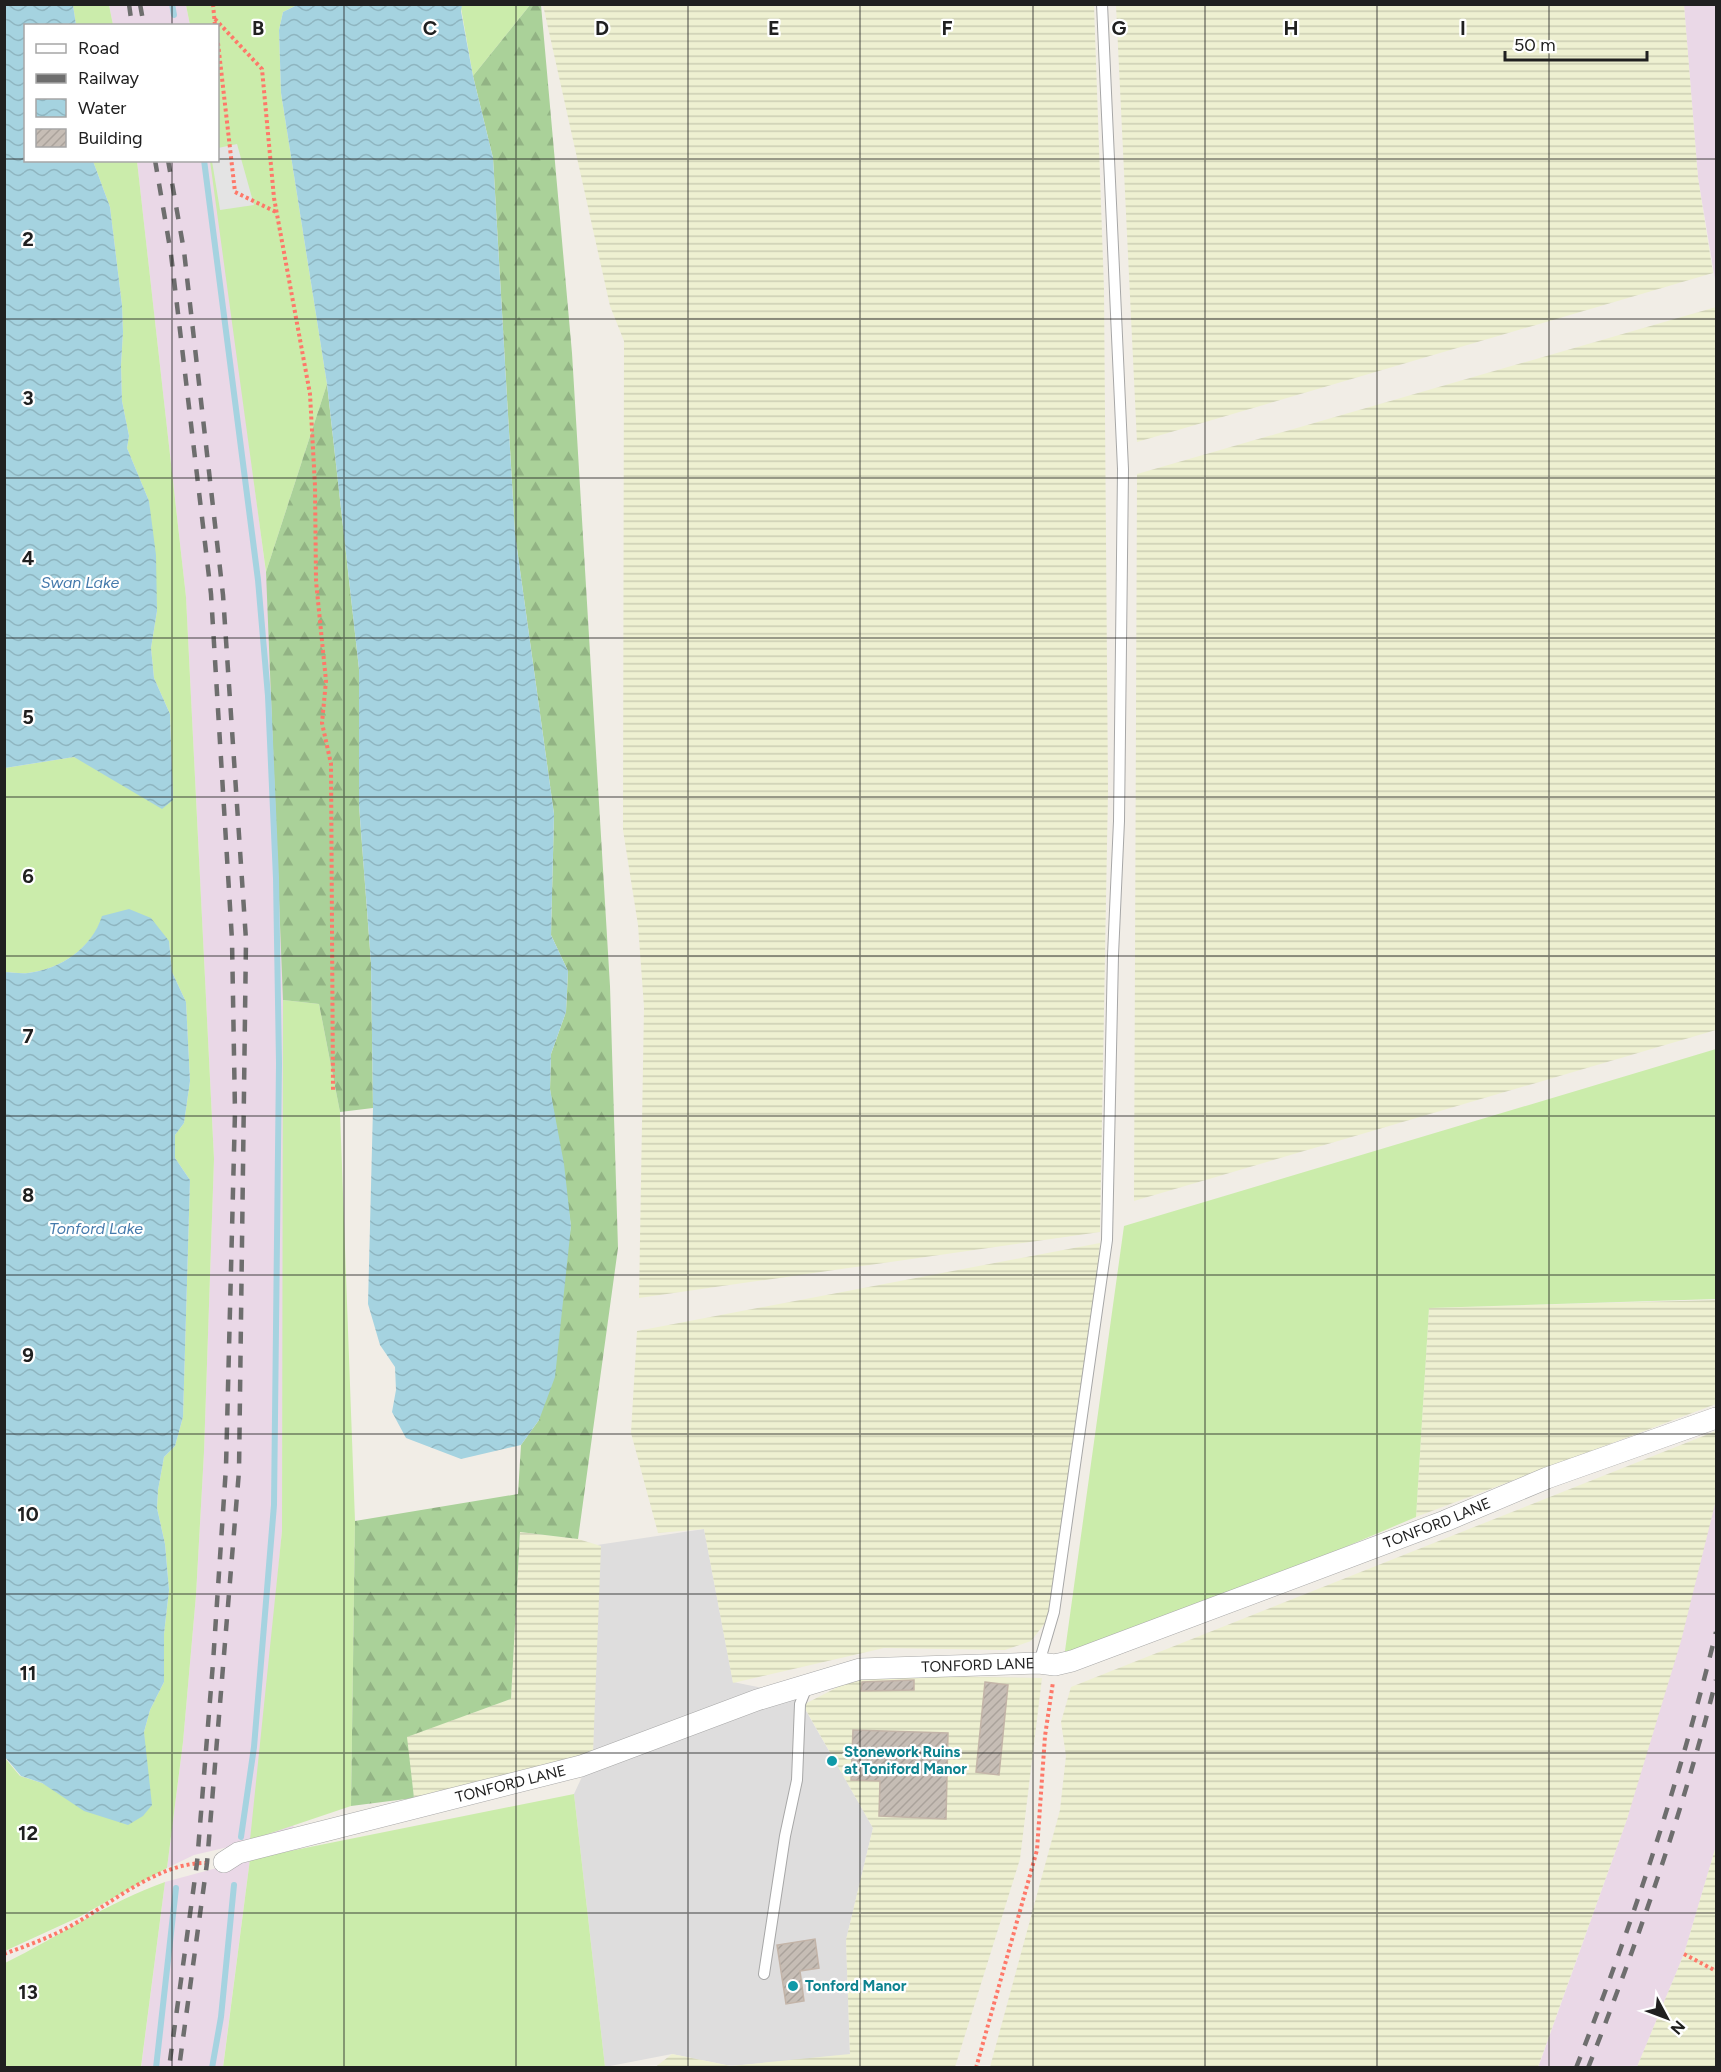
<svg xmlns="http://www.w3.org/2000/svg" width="1721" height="2072" font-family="Figtree,sans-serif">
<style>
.residential{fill:#dedddd}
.industrial{fill:#ead8e7}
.farmland{fill:url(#farmland-rules)}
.grass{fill:#cbecab}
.forest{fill:url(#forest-firs)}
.parking{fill:#e4e4e4}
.water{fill:url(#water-waves)}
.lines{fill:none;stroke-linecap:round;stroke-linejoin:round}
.stream{stroke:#a5d3e0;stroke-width:6}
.building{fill:url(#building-hatch);stroke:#c3b4a8;stroke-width:1.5}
.service-casing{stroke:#a7a7a7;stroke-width:12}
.minor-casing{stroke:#a7a7a7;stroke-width:22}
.path{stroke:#fe7869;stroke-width:4;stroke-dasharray:3 3;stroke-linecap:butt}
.service{stroke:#fff;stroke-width:10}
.minor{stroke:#fff;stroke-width:21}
.rail{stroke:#6e6e6e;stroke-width:4.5;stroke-dasharray:12 12;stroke-linecap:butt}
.grid{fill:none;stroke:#202020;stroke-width:1.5;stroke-opacity:0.55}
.culture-dot{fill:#0f9aa8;stroke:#fff;stroke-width:2}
.labels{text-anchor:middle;stroke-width:4.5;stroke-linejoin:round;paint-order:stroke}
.street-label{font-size:15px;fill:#202020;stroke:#fff}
.culture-label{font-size:15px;font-weight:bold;fill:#0d838f;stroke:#fff;text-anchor:start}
.water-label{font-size:16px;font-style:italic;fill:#457aac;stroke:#fff}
.grid-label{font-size:20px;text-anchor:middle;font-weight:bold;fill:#202020;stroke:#fff;stroke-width:4.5;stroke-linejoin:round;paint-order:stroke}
</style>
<defs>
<pattern id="farmland-rules" width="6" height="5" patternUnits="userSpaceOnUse" patternTransform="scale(1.5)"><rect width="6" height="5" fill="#eef0d1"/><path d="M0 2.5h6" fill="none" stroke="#ccceb3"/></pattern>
<pattern id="forest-firs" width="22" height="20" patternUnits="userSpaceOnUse" patternTransform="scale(1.5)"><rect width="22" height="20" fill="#aad199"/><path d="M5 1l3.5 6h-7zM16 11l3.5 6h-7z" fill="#92b384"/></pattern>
<pattern id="water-waves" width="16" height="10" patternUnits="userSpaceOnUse" patternTransform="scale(1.5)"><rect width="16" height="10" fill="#a5d3e0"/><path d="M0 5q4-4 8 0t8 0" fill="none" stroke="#8eb5c0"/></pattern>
<pattern id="building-hatch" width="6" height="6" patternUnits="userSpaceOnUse" patternTransform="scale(1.5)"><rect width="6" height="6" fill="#c6bdb5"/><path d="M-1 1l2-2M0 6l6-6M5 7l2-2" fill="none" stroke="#aaa29b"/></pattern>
</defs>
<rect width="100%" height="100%" fill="#f1ede6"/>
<path class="residential" d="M704,1529L733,1682L797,1695L873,1828L846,1940L850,2055L731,2066L672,2054L605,2067L574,1794L593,1753L597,1545Z"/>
<path class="industrial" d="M109,5H186L190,25H113Z
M1684,5H1716V285L1698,178Z
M137,161H212L267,581L276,695L285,1063L282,1531L261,1751L296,1761L293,1832L194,1855L167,1868L183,1742L196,1595L204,1452L214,1159L186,597Z
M1716,1496V1846L1684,1954L1637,2067L1538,2068L1627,1819Z
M250,1859L223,2067L141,2068L165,1882Z"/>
<path class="farmland" d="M543,5H1094L1104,289L1108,790L1100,1232L639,1298L644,1007L638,925L623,830L624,341L610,306Z
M1116,5H1684L1698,178L1713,273L1137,442Z
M1716,307V1030L1134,1201L1137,474Z
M1100,1243L1092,1346L1056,1609L1031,1641L1005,1650L884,1648L733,1683L704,1529L658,1533L631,1433L637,1331Z
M1716,1300V1404L1416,1517L1429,1308Z
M1716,1431V1500L1681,1641L1627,1819L1538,2067H990L1060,1810L1066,1756L1061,1722L1071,1687Z
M520,1532L578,1539L601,1546L593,1753L414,1798L406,1737L511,1699Z
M861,1675L1042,1678L1020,1859L955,2067L654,2068L672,2054L731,2066L850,2054L846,1940L873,1828L803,1705Z
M1716,1846V2067H1637L1684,1954Z"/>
<path class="grass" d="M73,5H109L113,25H76Z
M186,5H297L283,12L279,30L281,93L327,384L266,572L210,161L218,160V26L190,25Z
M462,5H530L473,76L461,8Z
M93,161H137L186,597L214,1159L204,1452L196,1595L183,1742L167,1868L79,1917L5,1951L4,1757L20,1776L42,1783L108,1817L128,1824L145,1765L144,1732L150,1710L164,1682V1634L169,1590L165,1544L157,1508L158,1490L164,1457L175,1446L183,1417L190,1180L175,1158V1135L184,1123L190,1081L186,1002L172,972L169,941L103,916C92,948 61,969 28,973C20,974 12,972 4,972L5,768L74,757L173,800L170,714L154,678L151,648L157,611L149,501L127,448L129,436L122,401L121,365L123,332L122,305L110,207Z
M283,1000L319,1004L340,1112L355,1521L351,1806L250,1840L282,1531Z
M1716,1049V1299L1429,1308L1416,1517L1284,1573L1064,1658L1124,1226Z
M574,1794L605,2067L223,2068L250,1859Z
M165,1882L141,2067H5V1963C58,1937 108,1902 165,1882Z"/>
<path class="forest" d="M530,5H541L572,353L610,986L618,1248L578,1539L520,1532L511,1699L407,1737L414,1798L351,1806L355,1521L518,1494L521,1445L539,1420L571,1226L550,1089L551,1054L566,1012L568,971L551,935L554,814L515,534L493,158L473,76Z
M327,384L359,669V805L371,963L373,1108L340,1112L319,1004L283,1000L266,572Z"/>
<path class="parking" d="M237,144L254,205L220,210L212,161L218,160V148Z"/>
<path class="water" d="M5,4L73,5L76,25L26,26V160L93,161L110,207L122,305L123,332L121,365L122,401L129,436L127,448L149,501L156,555L157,611L151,648L154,678L170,714L173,800L162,809L74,757L5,768Z
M297,5H462L461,11L473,76L493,158L515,534L554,814L551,935L568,971L566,1012L551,1054L550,1089L564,1164L571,1226L555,1377L539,1420L521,1445L461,1459L406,1438L392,1412L396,1390L395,1367L380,1345L368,1304L373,1108L371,963L359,805V669L327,384L281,93L279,30L283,12Z
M129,909L151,918L169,941L172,972L186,1002L190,1081L184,1123L175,1135V1158L190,1180L183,1417L175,1446L164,1457L158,1490L157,1508L165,1544L169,1590L164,1634V1682L150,1710L144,1732L152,1805L143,1816L128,1825L84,1811L42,1783L21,1776L5,1757L4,972C12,972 20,974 28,973C61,969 92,948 102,916Z"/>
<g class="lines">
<path class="stream" d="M172,4L174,15
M204,160L258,580L268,696L276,878L279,1063L274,1505L254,1747L241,1837
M156,2068L176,1888
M212,2068L221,2017L234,1885"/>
</g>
<path class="building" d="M914,1680V1690L861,1691L862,1682Z
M985,1682L1008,1685L999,1775L976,1772Z
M853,1730L948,1733L946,1819L879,1816L880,1781L851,1780Z
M815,1939L819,1968L800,1971L804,2001L786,2004L777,1945Z"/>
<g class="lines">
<defs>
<path id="service" d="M1039,1663L1054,1612L1107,1240L1113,955L1119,821L1123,469L1102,4
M764,1974L785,1836L797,1780L800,1704L808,1684"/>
<g id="minor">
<path id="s1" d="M224,1862L238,1853L581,1766L757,1700L860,1669L1039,1663L1055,1665L1072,1661L1445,1521L1547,1478L1716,1418"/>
</g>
</defs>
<use href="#service" class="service-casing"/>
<use href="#minor" class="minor-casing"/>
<path class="path" d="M213,4L215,26
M215,19L262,69L274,198L310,394L315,486L316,581L326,681L322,723L331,764L333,1091
M218,43L235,192L276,212
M4,1954C23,1947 43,1940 61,1931C106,1909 155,1862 207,1863
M1684,1954L1716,1971
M976,2068L1037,1850L1045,1736L1053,1682"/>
<use href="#service" class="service"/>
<use href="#minor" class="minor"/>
<path class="rail" d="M129,4L132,26
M140,4L144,26
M155,160L171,254L211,594L232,940L235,1112L226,1467L213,1663L197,1863L169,2068
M168,160L184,251L223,595L246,940L239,1471L207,1863L179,2068
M1576,2068C1632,1925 1680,1780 1716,1632
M1588,2068C1638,1941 1683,1811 1716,1680"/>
</g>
<path class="grid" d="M172,4V26M344,4V2068M516,4V2068M688,4V2068M860,4V2068M1033,4V2068M1205,4V2068M1377,4V2068M1549,4V2068M4,159H26M218,159H1716M172,160V2068M4,319H1716M4,478H1716M4,638H1716M4,797H1716M4,956H1716M4,1116H1716M4,1275H1716M4,1434H1716M4,1594H1716M4,1753H1716M4,1913H1716"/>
<g class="culture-dot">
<circle cx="832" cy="1761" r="6"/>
<circle cx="793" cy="1986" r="6"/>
</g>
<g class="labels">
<g class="street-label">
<text dy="5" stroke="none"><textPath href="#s1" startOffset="1269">TONFORD LANE</textPath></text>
<text dy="5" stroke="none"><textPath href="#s1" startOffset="784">TONFORD LANE</textPath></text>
<text dy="5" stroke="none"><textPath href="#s1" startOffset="298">TONFORD LANE</textPath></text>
</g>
<g class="culture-label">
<text x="844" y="1757">Stonework Ruins<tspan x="844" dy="17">at Toniford Manor</tspan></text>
<text x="805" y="1991">Tonford Manor</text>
</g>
<g class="water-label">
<text x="80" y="588">Swan Lake</text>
<text x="96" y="1234">Tonford Lake</text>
</g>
</g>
<g class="grid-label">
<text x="258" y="35">B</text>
<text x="430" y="35">C</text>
<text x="602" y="35">D</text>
<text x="774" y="35">E</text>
<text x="947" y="35">F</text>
<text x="1119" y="35">G</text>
<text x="1291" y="35">H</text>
<text x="1463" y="35">I</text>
<text x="28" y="246">2</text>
<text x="28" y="405">3</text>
<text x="28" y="565">4</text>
<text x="28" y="724">5</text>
<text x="28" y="883">6</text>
<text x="28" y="1043">7</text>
<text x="28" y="1202">8</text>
<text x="28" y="1362">9</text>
<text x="28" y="1521">10</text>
<text x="28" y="1680">11</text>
<text x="28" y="1840">12</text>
<text x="28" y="1999">13</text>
</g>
<rect width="1721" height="2072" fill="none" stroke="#202020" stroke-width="12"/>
<rect x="24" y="24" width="195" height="138" fill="#ffffff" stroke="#a6a6a6" stroke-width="1.5"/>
<rect x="36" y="44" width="30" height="9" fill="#ffffff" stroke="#a6a6a6" stroke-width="1.5"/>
<text x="78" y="54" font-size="18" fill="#202020">Road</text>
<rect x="36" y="74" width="30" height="9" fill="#6e6e6e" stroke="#a6a6a6" stroke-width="1.5"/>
<text x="78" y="84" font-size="18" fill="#202020">Railway</text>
<rect x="36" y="99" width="30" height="18" fill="url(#water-waves)" stroke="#a6a6a6" stroke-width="1.5"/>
<text x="78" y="114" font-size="18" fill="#202020">Water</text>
<rect x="36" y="129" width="30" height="18" fill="url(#building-hatch)" stroke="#a6a6a6" stroke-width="1.5"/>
<text x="78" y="144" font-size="18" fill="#202020">Building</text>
<g transform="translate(1667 2018) rotate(131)" stroke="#ffffff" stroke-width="4.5" paint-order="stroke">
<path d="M0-4.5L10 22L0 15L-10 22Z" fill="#202020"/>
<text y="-9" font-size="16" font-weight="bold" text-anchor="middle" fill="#202020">N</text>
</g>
<path d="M1505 51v9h142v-9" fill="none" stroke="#202020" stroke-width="3"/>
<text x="1514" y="51" font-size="18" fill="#202020" stroke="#ffffff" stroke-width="4.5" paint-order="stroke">50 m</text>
</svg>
